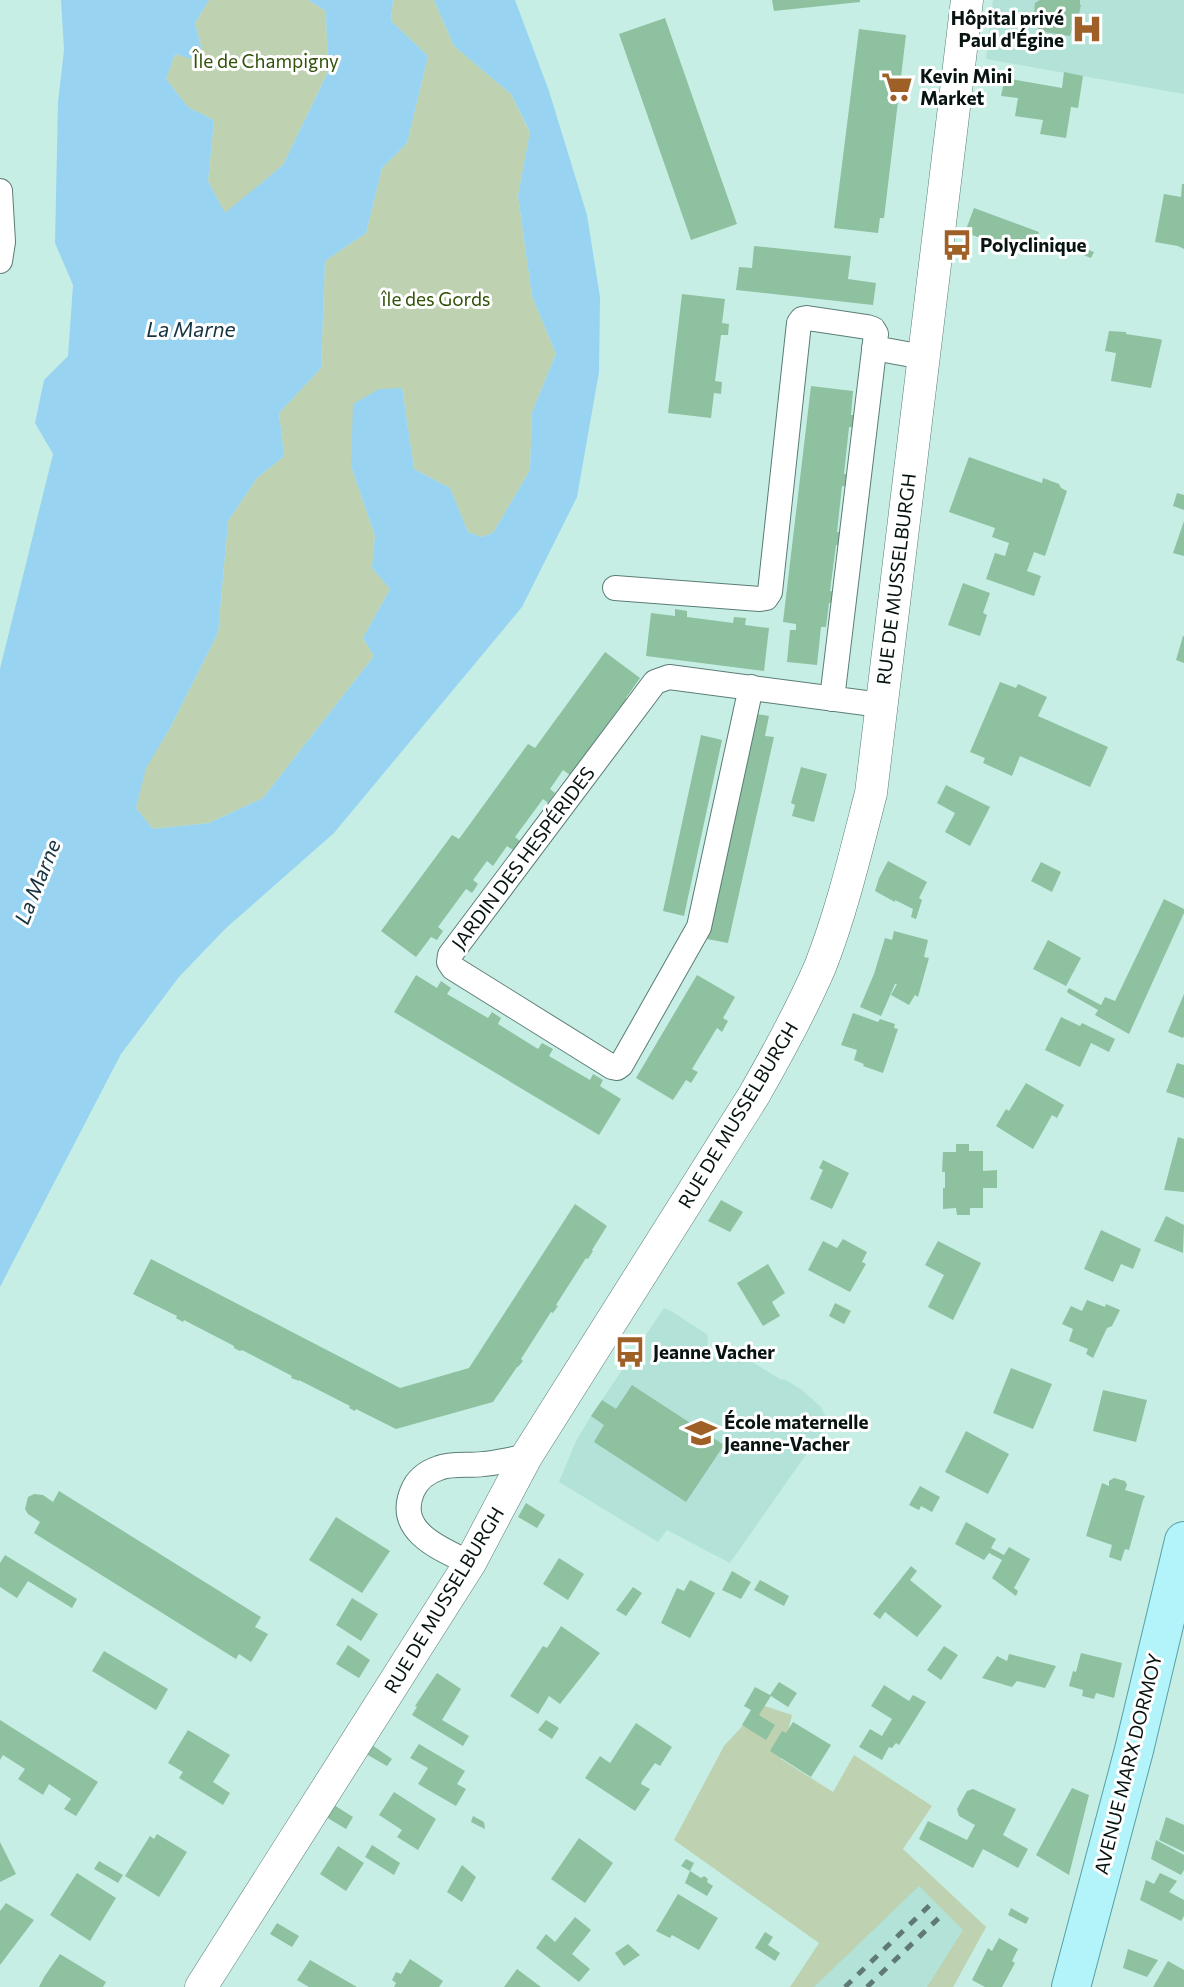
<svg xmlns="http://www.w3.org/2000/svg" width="1184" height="1987" font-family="Commissioner,sans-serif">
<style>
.built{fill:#b2e2d8}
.green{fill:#bed1b0}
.water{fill:#98d4f1}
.building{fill:#8dc1a0}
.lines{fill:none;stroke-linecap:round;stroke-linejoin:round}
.minor-casing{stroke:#5a7d76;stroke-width:26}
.tertiary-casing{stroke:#5a7d76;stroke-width:33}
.primary-casing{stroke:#56a0a6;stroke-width:40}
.minor{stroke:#fff;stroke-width:24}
.tertiary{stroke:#fff;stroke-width:32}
.primary{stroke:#b3f3fa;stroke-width:38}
.rail{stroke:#607974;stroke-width:5;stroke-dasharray:9 9;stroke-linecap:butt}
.labels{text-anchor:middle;stroke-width:6;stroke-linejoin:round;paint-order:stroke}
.poi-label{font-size:19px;font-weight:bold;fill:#071412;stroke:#fff;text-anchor:start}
.park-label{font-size:19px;fill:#305107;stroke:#fff}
.street-label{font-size:19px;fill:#071412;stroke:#fff}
.water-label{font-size:21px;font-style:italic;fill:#15323f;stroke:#fff}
</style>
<rect width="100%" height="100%" fill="#c7eee5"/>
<path class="built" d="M993,0H1184V94L986,59Z
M664,1308L671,1311L708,1335L707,1354L722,1360L731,1349L780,1379L786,1380L802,1390L821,1407L826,1418V1426L730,1563L667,1530L658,1542L559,1482L576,1441L591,1416Z
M902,1849L986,1927L953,1987H790Z"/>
<path class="green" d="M209,0H308L326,11L328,72L283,165L225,214L208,181L214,120L188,107L166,79L175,54L205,62L195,23Z
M393,0H434L454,46L511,94L530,133L518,196L532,296L556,354L532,412L530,470L493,533L481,537L468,532L450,488L414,469L402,388L351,466L375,536L372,568L390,589L363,638L374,656L263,798L209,823L153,829L136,808L145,768L170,728L218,633L228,521L257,478L284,456L279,413L321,368L325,261L366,233L382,168L407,143L428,56L391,21Z
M762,1705L792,1715L781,1759L833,1792L854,1755L932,1806L903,1849L986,1927L953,1987H927L963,1930L919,1886L814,1987H790L819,1943L674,1840L724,1746Z"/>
<path class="water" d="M61,0H209L195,23L205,63L175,54L166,79L188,107L214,120L208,181L225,213L283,165L328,72L326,11L308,0H393L391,21L428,56L407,143L382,168L366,233L325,261L321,368L279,413L284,456L257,478L228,521L218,633L170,728L146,768L136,808L153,829L209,823L263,798L374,656L363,638L390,589L372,568L375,536L351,466L353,404L379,389L402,388L414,469L450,488L468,532L481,537L493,533L530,470L532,412L556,354L532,296L518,196L530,132L511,94L454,46L434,0H515L549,91L587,215L600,297L599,372L577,497L522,607L334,833L225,929L179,977L121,1054L0,1287V669L53,454L35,423L44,380L68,356L73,285L55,243L58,102L64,50Z"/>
<path class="building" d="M772,0H860V2L774,11Z
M1040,0H1080V5H1081L1076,28L1073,27L1070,36L1038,31L1039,21H1037V17L1034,14L1035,3Z
M665,18L737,224L691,240L619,34Z
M859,29L906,35L884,218H880L878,233L834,228Z
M1064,72L1083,76L1078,108L1071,107L1066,138L1040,134L1043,120L1015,116L1018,98L1001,96L1005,78L1062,88Z
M1182,184H1184V249L1178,246L1155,242L1164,194L1181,197Z
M974,208L1039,232L1030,255L992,239L990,242L965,232Z
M1073,244L1094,252L1091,258L1071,250Z
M754,246L851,256L848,279L876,283L873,305L736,290L739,267L752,268Z
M682,294L725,299L722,323L729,324L728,335H721L715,381L722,382L721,394L714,393L711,418L668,413Z
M1109,331L1126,332V334L1159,339L1162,340L1151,388L1111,381L1116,353L1105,351Z
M811,386L853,391L851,415H858L856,428L849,427L844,474H851L849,487L842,486L837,532L844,533L843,545H836L830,591L837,592L836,604L829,603L826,627H821L817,665L787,662L790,630H796V624L783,622Z
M969,457L1042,483L1043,478L1059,484L1061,488L1067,491L1045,556L1034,552L1027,571L1041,576L1034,596L986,579L995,553L1005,556L1009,543L992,537L995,528L949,512Z
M1177,493L1184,495V510L1173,506Z
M1184,521V556L1173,553Z
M963,583L990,593L983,613L987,615L980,636L948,625Z
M675,609L687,611V617L733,623L734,617L746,618L745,625L769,628L764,671L646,656L651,613L675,616Z
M1183,636H1184V663L1176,660Z
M605,652L640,678L626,698L632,702L625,710L620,707L592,745L597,749L590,759L585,755L570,775L563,770L550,789L555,793L548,803L543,799L515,837L520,841L513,850L507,846L493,866L487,861L473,880L478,884L472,893L466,889L438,927L443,931L437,940L431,937L416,957L381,931L452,835L459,839L528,744L535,748Z
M1000,682L1016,688L1018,684L1047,697L1038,716L1108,747L1090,787L1020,756L1012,776L983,763L985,758L970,752Z
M757,714L769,716L765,736L774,737L728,943L707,939Z
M701,735L722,740L684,916L663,911Z
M801,767L827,774L814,822L792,816L795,805L791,803Z
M946,785L990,807L970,846L945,832L955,813L937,803Z
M888,861L927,882L919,898L922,900L916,919L911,917L913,909L895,900V902L875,891L879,878Z
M1041,862L1061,872L1052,892L1031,881Z
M1164,899L1184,909V913L1129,1034L1095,1015L1098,1010L1068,993L1067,991L1069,988L1101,1005L1105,997L1115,1001Z
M894,931L928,940L924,957L929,958L918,997L915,995L909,1005L891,995L897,984H895L881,1016L860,1007L874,974L885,938L892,940Z
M1048,940L1081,958L1066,986L1033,969Z
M416,975L437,988L441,981L451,988L447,994L488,1018L492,1012L501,1018L498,1024L538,1049L542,1043L553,1049L549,1056L590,1080L593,1074L603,1080L600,1086L621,1099L599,1135L394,1012Z
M697,975L735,997L723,1018L728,1021L722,1032L717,1028L692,1069L698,1072L691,1083L686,1080L673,1100L636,1078Z
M1184,994V1036L1183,1038L1168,1032Z
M853,1013L878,1022L880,1019L895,1024L894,1028L898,1029L883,1073L863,1066L864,1064L854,1060L857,1050L841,1045Z
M1061,1017L1080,1026L1082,1023L1115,1039L1109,1052L1091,1043L1080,1067L1045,1050Z
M1177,1063L1184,1065V1098L1166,1092Z
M1026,1083L1064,1105L1057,1118L1052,1115L1033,1149L996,1126L1006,1109L1009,1111Z
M1178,1137L1184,1139V1192L1164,1190Z
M956,1144H969V1151H983V1171L997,1170V1188H983V1208H970V1215H957L956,1208L943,1209V1188H945V1172H942L943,1152H956Z
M823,1160L849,1173L832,1209L810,1199L823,1170L819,1168Z
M721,1200L743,1212L730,1232L708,1221Z
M575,1204L607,1226L592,1250L593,1251L588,1259L586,1258L556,1305L558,1306L553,1313L551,1312L521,1359L523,1361L518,1367H517L493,1402L396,1429L356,1409L355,1411L349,1408L350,1406L299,1380V1381L291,1378L292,1376L242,1350L240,1351L234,1348V1346L184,1320L183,1322L176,1318L177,1316L133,1294L151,1259L400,1388L469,1368Z
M1166,1216L1184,1225L1183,1253L1154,1241Z
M1101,1230L1141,1249L1133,1269L1121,1264L1113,1282L1084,1269Z
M843,1239L867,1252L862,1262L866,1264L850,1292L808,1270L823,1241L837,1248Z
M938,1241L981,1263L953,1320L928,1307L944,1275L925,1265Z
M768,1264L785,1293L772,1302L780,1316L763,1326L737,1283Z
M1087,1300L1105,1307L1106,1304L1120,1310L1112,1326L1107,1328L1093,1358L1086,1354L1088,1349L1069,1341L1073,1329L1062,1324L1071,1306L1082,1311Z
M835,1303L851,1311L844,1324L829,1316Z
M1011,1368L1052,1384L1033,1429L993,1413Z
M632,1385L724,1445L686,1502L594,1442L604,1425L591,1416L602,1400L616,1409Z
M1103,1390L1147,1400L1136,1442L1093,1431Z
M966,1431L1009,1454L988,1494L945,1472Z
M1114,1478L1125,1481L1127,1485L1125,1490L1145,1496L1143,1500L1129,1550L1125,1549L1121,1561L1109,1557L1112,1545L1086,1536L1102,1483L1109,1486V1481Z
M920,1486L940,1497L932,1512L921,1506L919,1510L909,1505Z
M59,1491L261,1617L255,1627L268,1634L251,1662L239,1654L236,1659L34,1533L40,1522L28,1514L25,1509L28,1497L34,1494L43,1495L53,1502Z
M526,1503L545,1515L537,1528L518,1517Z
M336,1517L390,1551L362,1593L309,1560Z
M966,1522L996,1539L991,1548L1004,1555L1009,1547L1030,1559L1014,1588L1018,1591L1016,1596L992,1578L1002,1560L989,1553L984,1560L955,1544Z
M5,1555L77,1599L72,1608L28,1581L17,1598L0,1587V1563Z
M559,1558L584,1574L568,1600L543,1584Z
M911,1566L917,1571L910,1580L942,1606L917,1637L885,1612L880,1619L873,1614Z
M732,1571L751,1582L741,1599L722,1590Z
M690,1580L715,1593L690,1638L661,1623L677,1588L684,1591Z
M760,1580L789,1596L784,1606L754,1590Z
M633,1587L642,1593L626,1616L616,1610Z
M352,1598L378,1614L361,1641L336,1625Z
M561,1626L600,1653L560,1704L549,1696L538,1714L510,1696L543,1646L547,1648Z
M348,1645L370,1660L359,1678L336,1664Z
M944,1646L958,1655L941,1680L927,1670Z
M104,1651L168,1689L156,1710L92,1671Z
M1081,1653L1122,1663L1114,1698L1096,1693L1094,1699L1082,1696L1083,1690L1069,1686L1073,1671L1076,1672Z
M1009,1654L1056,1666L1045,1688L1017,1681L1012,1687L982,1678L997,1656L1007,1661Z
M437,1673L461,1689L442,1720L469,1736L463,1746L412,1715L417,1707L415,1706Z
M779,1682L797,1693L788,1707L771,1696L759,1715L775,1725L766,1740L742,1725L751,1710L744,1706L755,1687L770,1695Z
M884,1685L909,1701L913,1695L926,1702L899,1745L896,1743L892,1748L889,1747L882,1760L859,1747L870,1729L882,1736L892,1719L871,1706Z
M0,1720L98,1782L76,1816L64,1809L71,1799L49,1784L43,1795L18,1779L25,1769L3,1755L0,1760Z
M546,1720L559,1728L552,1739L538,1730Z
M793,1722L831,1745L811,1777L770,1751L782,1731L786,1733Z
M636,1723L672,1747L660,1766L655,1763L642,1781L641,1784L650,1789L635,1811L585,1778L600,1756L610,1763Z
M188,1730L230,1755L213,1782L230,1793L223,1805L179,1778L183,1772L168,1763Z
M419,1744L465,1771L457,1784L466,1789L456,1806L418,1784L428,1768L410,1758Z
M372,1745L392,1759L387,1766L366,1754Z
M1072,1788L1089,1795L1069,1875L1036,1855Z
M973,1789L1016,1809L1003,1835L1028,1849L1018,1868L983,1849L973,1868L919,1839L928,1821L967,1840L975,1825L959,1816L957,1809L967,1791Z
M394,1792L436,1819L418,1850L397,1837L402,1830L379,1815Z
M334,1805L353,1817L346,1829L326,1817Z
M473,1816L484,1822L485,1829L471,1822Z
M1166,1817L1184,1825V1852L1159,1840Z
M157,1834L187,1852L159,1897L125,1876L150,1836L154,1839Z
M579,1838L613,1863L585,1903L551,1879Z
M1156,1840L1184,1855V1870L1181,1875L1151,1859Z
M0,1842L16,1874L0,1882Z
M372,1845L400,1863L394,1875L365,1857Z
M338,1846L364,1863L346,1891L320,1874Z
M686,1859L694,1863L690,1871L681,1866Z
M99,1861L123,1875L118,1883L94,1869Z
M462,1865L476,1877L462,1902L447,1892Z
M690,1871L701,1878L704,1876L708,1879L707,1882L713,1886L707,1896L685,1883Z
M77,1873L116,1898L90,1941L50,1915Z
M1160,1873L1177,1881L1169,1892L1184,1900V1916L1181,1921L1140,1900L1146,1880L1154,1884Z
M678,1894L718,1918L699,1950L672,1935L670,1938L656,1931Z
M6,1903L34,1920L0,1965V1911Z
M1011,1908L1029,1918L1026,1924L1008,1915Z
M575,1917L591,1930L572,1954L590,1969L579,1982L536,1948L546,1934L555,1942Z
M277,1923L299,1936L292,1947L270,1934Z
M765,1932L773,1937L768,1945L780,1953L775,1961L755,1948Z
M999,1938L1018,1949L1012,1961L1015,1963L1002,1987H985L972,1980L988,1948L992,1951Z
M628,1944L640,1955L624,1966L615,1953Z
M1128,1949L1158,1960L1147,1977L1123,1968Z
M60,1954L106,1982L103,1987H39L44,1977Z
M410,1959L443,1981L439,1987H394L396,1983L392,1980L396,1972L401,1974Z
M310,1960L357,1987H309L297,1980Z
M1168,1961L1184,1970V1987H1153Z
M517,1969L541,1987H504Z"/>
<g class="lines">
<defs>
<path id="minor" d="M0,191L3,242L0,261
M874,348L923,357
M615,588L760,599L766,598L770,592L799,323L802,319L807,318L867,327L873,329L876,334L832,699
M751,687L699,927L621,1065L617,1068L612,1067L453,968L449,962L450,955L655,682L669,677L881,705
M470,1563C441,1549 396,1532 412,1492C417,1479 427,1472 439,1468C452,1463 469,1466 483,1464C497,1463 511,1459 526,1457"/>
<path id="tertiary" d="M201,1987L470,1563L526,1457L754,1095C778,1053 801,1011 820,967C842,911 856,851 871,793L967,0"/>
<path id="primary" d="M1071,1987L1134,1750L1184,1541"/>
</defs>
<use href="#minor" class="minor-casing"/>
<use href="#tertiary" class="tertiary-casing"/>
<use href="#primary" class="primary-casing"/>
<use href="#minor" class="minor"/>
<use href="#tertiary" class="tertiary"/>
<use href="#primary" class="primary"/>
<path class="rail" d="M845,1987L932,1903
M867,1987L943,1914"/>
</g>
<defs>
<symbol id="hospital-bare" viewBox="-9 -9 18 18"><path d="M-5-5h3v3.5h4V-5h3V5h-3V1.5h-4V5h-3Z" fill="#9f6028" stroke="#fff" stroke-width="2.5" paint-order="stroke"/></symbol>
<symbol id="supermarket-bare" viewBox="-9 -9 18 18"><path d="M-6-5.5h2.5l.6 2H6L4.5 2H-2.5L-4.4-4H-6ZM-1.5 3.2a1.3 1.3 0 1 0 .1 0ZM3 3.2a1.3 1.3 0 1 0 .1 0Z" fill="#9f6028" stroke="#fff" stroke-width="2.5" paint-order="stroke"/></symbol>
<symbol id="bus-bare" viewBox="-9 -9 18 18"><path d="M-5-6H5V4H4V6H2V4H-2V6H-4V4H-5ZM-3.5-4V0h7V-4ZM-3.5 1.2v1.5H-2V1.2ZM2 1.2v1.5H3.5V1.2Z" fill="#9f6028" stroke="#fff" stroke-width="2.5" paint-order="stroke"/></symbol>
<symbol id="school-bare" viewBox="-9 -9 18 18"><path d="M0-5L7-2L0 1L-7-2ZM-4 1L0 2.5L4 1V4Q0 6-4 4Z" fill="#9f6028" stroke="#fff" stroke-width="2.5" paint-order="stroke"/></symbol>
</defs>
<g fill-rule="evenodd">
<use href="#hospital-bare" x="1065" y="7" width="44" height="44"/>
<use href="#supermarket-bare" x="875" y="65" width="44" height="44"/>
<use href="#bus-bare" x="935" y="223" width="44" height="44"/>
<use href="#bus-bare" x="608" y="1330" width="44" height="44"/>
<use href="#school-bare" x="679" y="1411" width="44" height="44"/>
</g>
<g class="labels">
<g class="poi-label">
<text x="1064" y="25" text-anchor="end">Hôpital privé<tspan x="1064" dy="22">Paul d'Égine</tspan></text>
<text x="920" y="83">Kevin Mini<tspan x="920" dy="22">Market</tspan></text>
<text x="980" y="252">Polyclinique</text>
<text x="653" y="1359">Jeanne Vacher</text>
<text x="724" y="1429">École maternelle<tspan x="724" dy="22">Jeanne-Vacher</tspan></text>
</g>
<g class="park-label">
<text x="266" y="68">Île de Champigny</text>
<text x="436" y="306">île des Gords</text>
</g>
<g class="street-label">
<text transform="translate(896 579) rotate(-83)" y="7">RUE DE MUSSELBURGH</text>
<text transform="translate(523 858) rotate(-53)" y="7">JARDIN DES HESPÉRIDES</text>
<text transform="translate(738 1115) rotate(-59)" y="7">RUE DE MUSSELBURGH</text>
<text transform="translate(444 1600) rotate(-59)" y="7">RUE DE MUSSELBURGH</text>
<text transform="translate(1128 1764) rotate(-76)" y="7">AVENUE MARX DORMOY</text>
</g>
<g class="water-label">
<text x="191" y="337">La Marne</text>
<text transform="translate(38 882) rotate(-68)" y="7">La Marne</text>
</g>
</g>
</svg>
